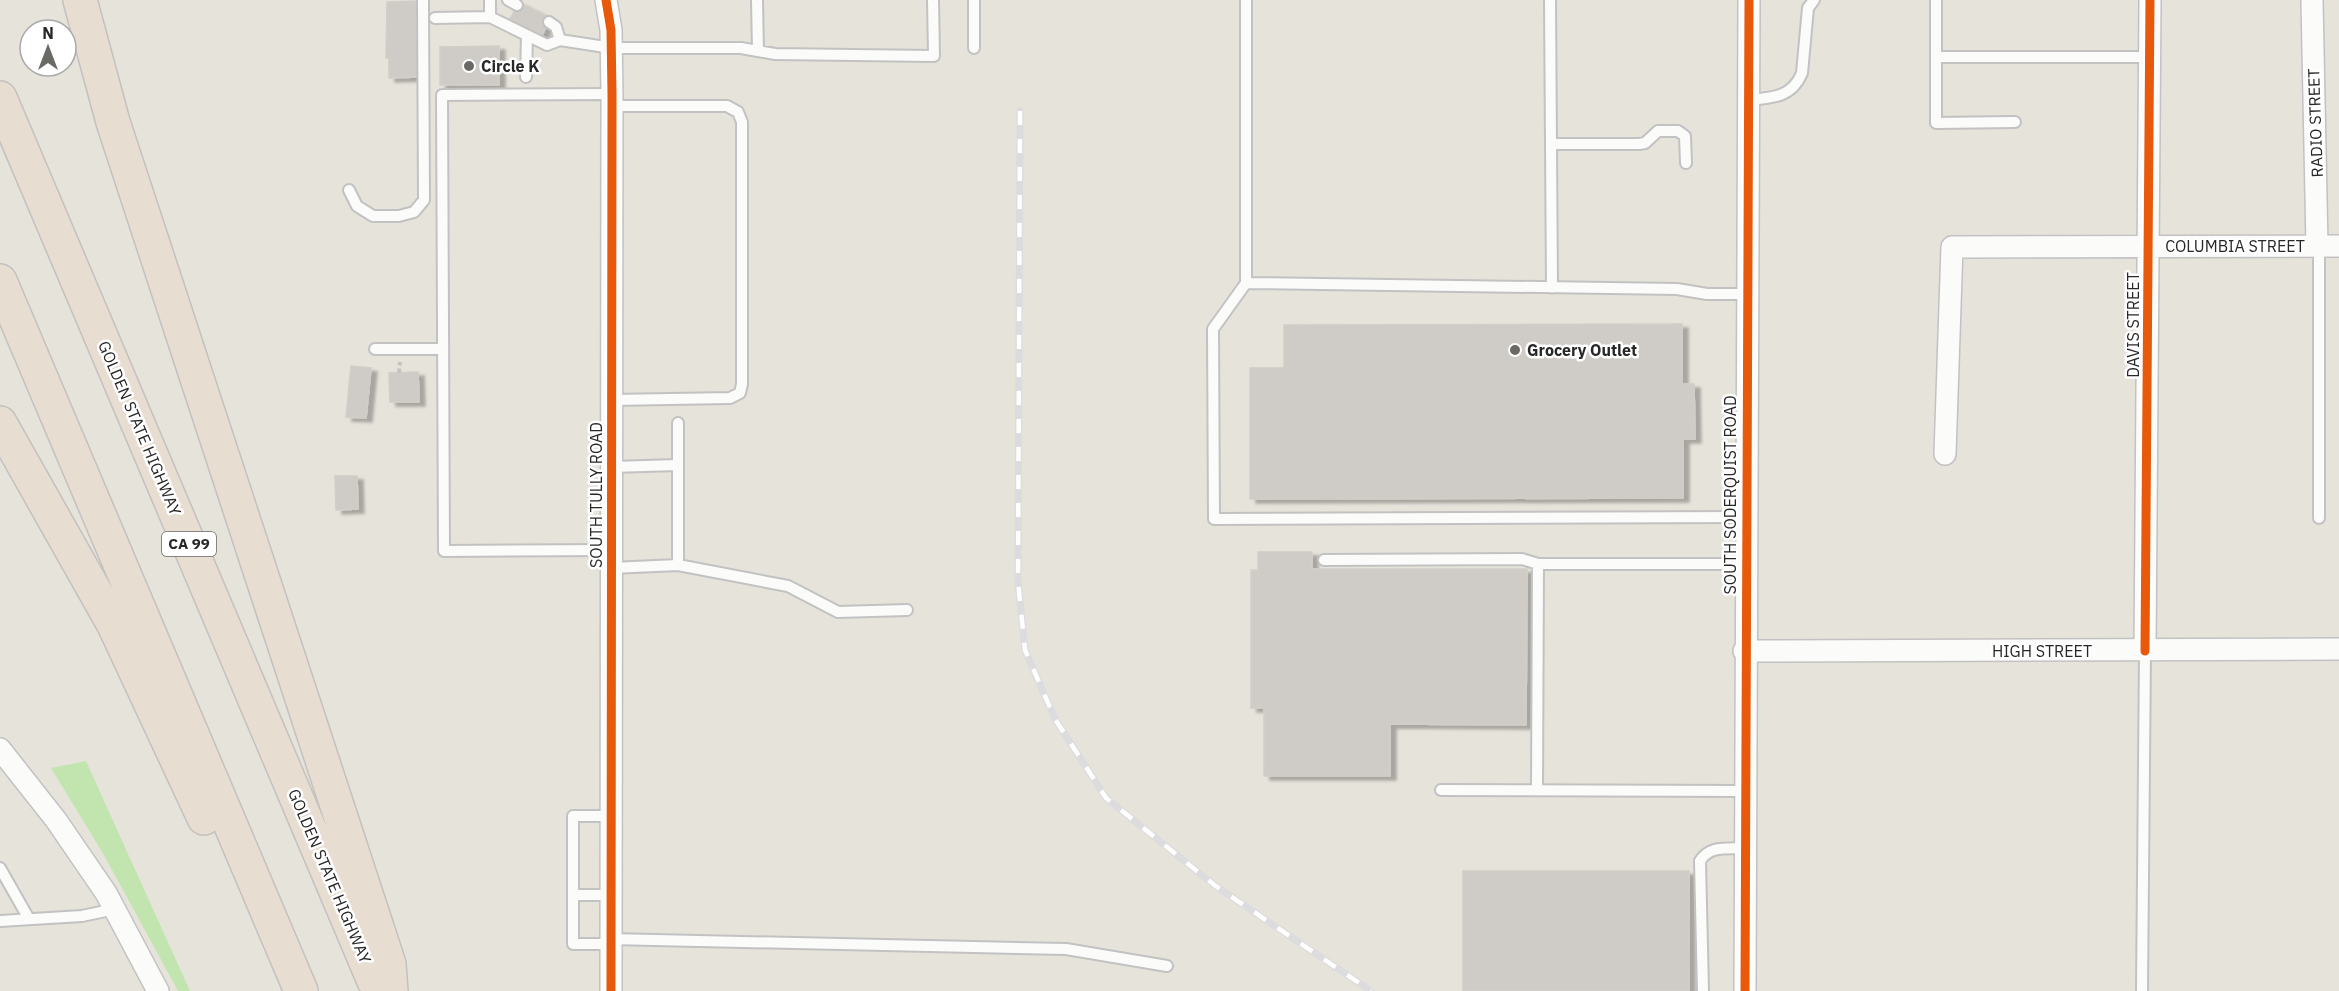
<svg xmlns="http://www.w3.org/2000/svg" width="2339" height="991" font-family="'IBM Plex Sans',sans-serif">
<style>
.green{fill:#c2e5b0}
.building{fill:#cfccc7;stroke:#d1cec7;stroke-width:1.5;filter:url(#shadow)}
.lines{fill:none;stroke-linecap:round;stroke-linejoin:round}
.lane-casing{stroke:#c3c2c2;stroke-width:14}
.street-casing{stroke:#c3c2c2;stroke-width:24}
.highway-casing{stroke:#c3c1bf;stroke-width:36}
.path{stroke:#c4c3c2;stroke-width:4;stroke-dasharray:4.5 3;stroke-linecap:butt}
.lane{stroke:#fbfbfa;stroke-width:10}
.street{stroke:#fbfbfa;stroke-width:21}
.highway{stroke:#e8ddd1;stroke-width:33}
.rail-casing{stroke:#dcdbdd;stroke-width:7}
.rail{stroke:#fff;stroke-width:4.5;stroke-dasharray:14;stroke-linecap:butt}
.cycleway-casing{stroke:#fff;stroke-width:13}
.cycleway{stroke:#e8590c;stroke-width:9}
.poi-dot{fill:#6a6966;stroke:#fff;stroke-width:2}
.labels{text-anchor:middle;stroke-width:5;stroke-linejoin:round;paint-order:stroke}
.shield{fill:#fff;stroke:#686868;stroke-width:1.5}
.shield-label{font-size:15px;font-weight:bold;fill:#272727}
.poi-label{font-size:16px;font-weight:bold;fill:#272727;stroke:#fff;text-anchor:start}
.street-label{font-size:16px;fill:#272727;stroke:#fff}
</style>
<defs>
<filter id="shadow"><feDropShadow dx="6" dy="4" stdDeviation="1.5" flood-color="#0004"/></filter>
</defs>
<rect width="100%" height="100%" fill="#e6e3db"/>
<path class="green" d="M86,761L190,991H178L104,855L51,768Z"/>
<path class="building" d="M420,1L418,77L389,78V58H386L387,2Z
M519,2L551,18L541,37L509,21Z
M499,46V85H440V47Z
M1682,324V384H1694L1695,439H1683V498L1250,499V368H1284V325Z
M351,366L371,368L366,418L346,417Z
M418,372L419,402H390L389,373Z
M335,476H357L358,509L336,510Z
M1258,552H1312V569H1527L1526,725L1390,724V776H1264V708H1251V570H1258Z
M1463,871H1689V991H1463Z"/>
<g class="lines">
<defs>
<path id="lane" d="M508,0L517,5
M757,0L758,51
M974,0V48
M1246,0V283L1677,289L1707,294H1746
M1550,0L1552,288
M1936,0V57H2150
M490,17L547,45L560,40L612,48H741L775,54L934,56L933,0
M435,18L490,17V0
M549,22L556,27L560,40
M1936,57V123L2015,122
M526,77L527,35
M1747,100C1771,98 1792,98 1802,73L1808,8L1814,0
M1551,144H1639L1645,143L1658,131H1678L1685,136L1686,163
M349,190L357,206L373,216H399L414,212L424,200L423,0
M1246,283L1213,329L1214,519L1745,517
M375,349H443
M611,400L730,398L740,393L742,384V122L738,112L727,106H612
M611,467L678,465V423
M2319,518V246
M611,550L444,551L442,95L612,94
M1324,560L1522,559L1538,564
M678,565L788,586L838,612L907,610
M611,568L678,565V465
M1441,790L1744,791
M1537,790L1538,564H1745
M610,816H573V944H610
M0,868L29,919
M573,895H610
M0,921L82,916L115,909
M610,939L1066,949L1167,966
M1703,991L1700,861C1710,845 1727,849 1744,848
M2142,991L2145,651"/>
<path id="street" d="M606,0L611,30L612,94L611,991
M2312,0L2317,246
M1945,454L1952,247L2339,246
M1744,651L2339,649
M2145,651L2150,0
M0,749L56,820L106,893L158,991
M1745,991L1749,0"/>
<path id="highway" d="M80,0L113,122L389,964L391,991
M0,98L374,981
M0,281L301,991
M0,423L114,625L204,818"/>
</defs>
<use href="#lane" class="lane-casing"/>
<use href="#street" class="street-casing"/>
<use href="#highway" class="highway-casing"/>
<path class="path" d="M399,373L400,362"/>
<use href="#lane" class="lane"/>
<use href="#street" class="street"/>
<use href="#highway" class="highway"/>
<defs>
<path id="rail" d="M1020,111L1018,582L1025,650L1055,719L1106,798L1217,887L1371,991"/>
</defs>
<use href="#rail" class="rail-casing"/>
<use href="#rail" class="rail"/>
<defs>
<path id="cycleway" d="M606,0L611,30L612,94L611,991
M2145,651L2150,0
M1745,991L1749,0"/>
</defs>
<use href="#cycleway" class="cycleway-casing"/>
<use href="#cycleway" class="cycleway"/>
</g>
<g class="poi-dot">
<circle cx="469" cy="66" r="6"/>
<circle cx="1515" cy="350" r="6"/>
</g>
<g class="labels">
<rect class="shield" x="162" y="532" width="54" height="24" rx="4.5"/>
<g class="shield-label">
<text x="189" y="549">CA 99</text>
</g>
<g class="poi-label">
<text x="481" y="72">Circle K</text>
<text x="1527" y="356">Grocery Outlet</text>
</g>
<g class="street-label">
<text transform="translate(2315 123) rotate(-92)" y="6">RADIO STREET</text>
<text x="2235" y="252">COLUMBIA STREET</text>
<text transform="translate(2133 325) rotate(-90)" y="6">DAVIS STREET</text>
<text transform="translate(140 428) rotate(67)" y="6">GOLDEN STATE HIGHWAY</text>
<text transform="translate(596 495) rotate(-90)" y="6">SOUTH TULLY ROAD</text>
<text transform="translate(1730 495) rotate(-90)" y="6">SOUTH SODERQUIST ROAD</text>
<text x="2042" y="657">HIGH STREET</text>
<text transform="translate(330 876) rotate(67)" y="6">GOLDEN STATE HIGHWAY</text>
</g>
</g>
<g transform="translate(48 48)"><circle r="28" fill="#ffffff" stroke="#a9a9a9" stroke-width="1.5"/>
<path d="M0-4.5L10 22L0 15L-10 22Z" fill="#6a6966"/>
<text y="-9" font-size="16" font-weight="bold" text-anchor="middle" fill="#272727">N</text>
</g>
</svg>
